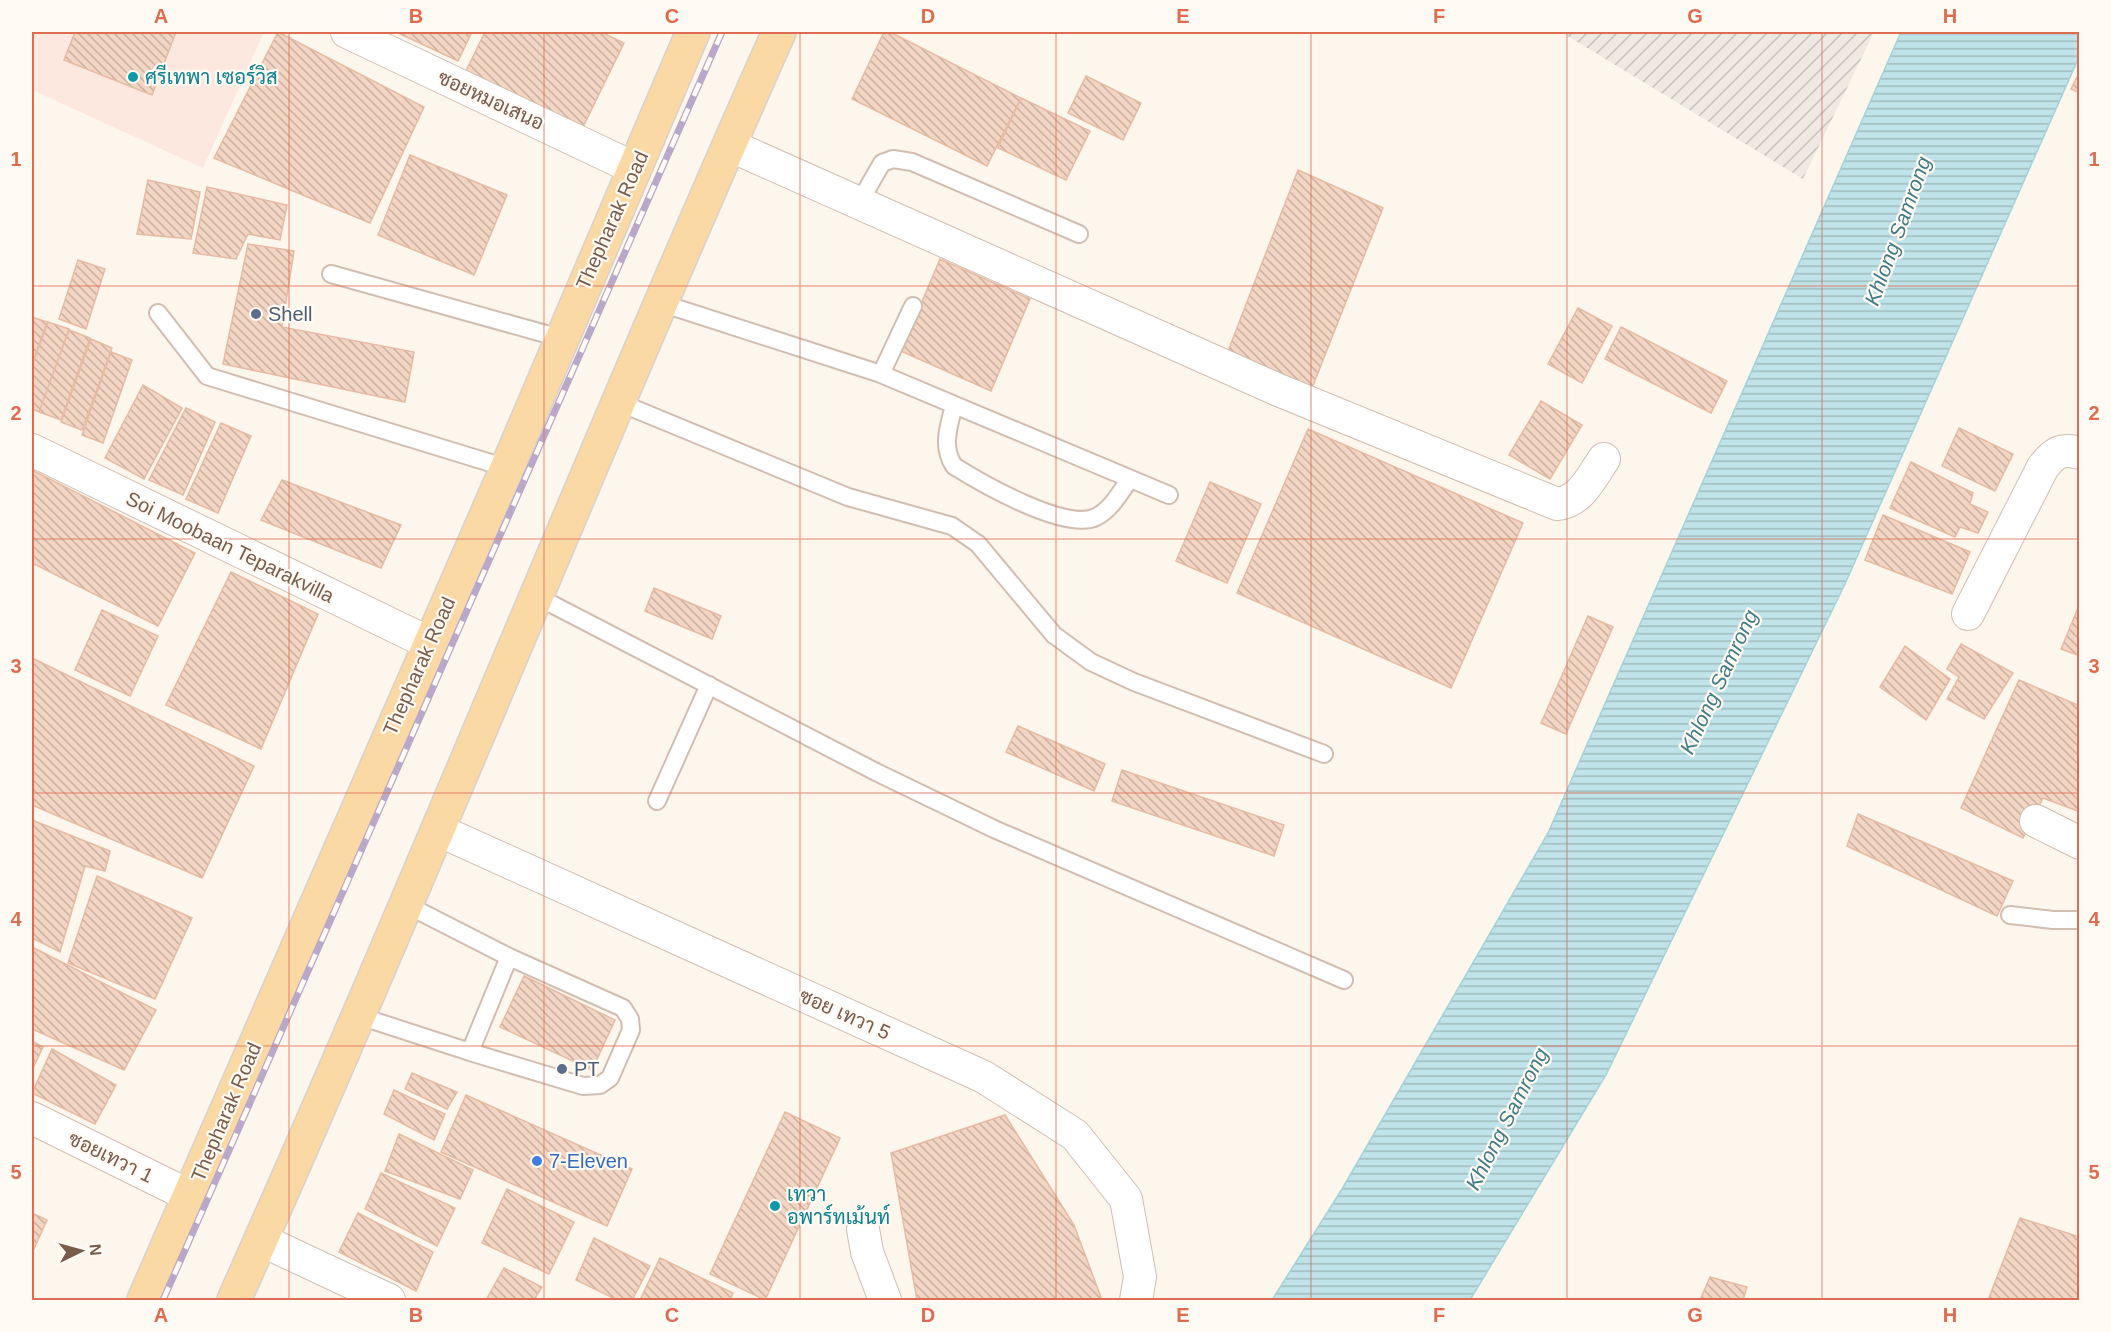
<svg xmlns="http://www.w3.org/2000/svg" width="2111" height="1332" font-family="Arial,Sarabun,sans-serif">
<style>
.commercial{fill:#fde8e0}
.industrial{fill:url(#industrial-furrows)}
.water{fill:url(#water-rules);stroke:#a5d3da;stroke-width:1.5}
.building{fill:url(#building-back-hatch);stroke:#e6bba3;stroke-width:1.5}
.lines{fill:none;stroke-linecap:round;stroke-linejoin:round}
.service-casing{stroke:#d1beb0;stroke-width:20}
.minor-casing{stroke:#d1beb0;stroke-width:34}
.primary-casing{stroke:#dad1cd;stroke-width:36}
.service{stroke:#fff;stroke-width:16}
.minor{stroke:#fff;stroke-width:32}
.primary{stroke:#fbd9a5;stroke-width:33}
.rail-casing{stroke:#b9a8c9;stroke-width:7}
.rail{stroke:#fffaf3;stroke-width:4.5;stroke-dasharray:14;stroke-linecap:butt}
.grid{fill:none;stroke:#dc6d51;stroke-width:1.5;stroke-opacity:0.55}
.culture-dot{fill:#0f9aa8;stroke:#fffaf3;stroke-width:2}
.service-dot{fill:#5c6f8a;stroke:#fffaf3;stroke-width:2}
.shop-dot{fill:#3f7fe0;stroke:#fffaf3;stroke-width:2}
.labels{text-anchor:middle;stroke-width:4.5;stroke-linejoin:round;paint-order:stroke}
.culture-label{font-size:20px;fill:#0d838f;stroke:#fffaf3;text-anchor:start}
.street-label{font-size:20px;fill:#7a5c4d;stroke:#fffaf3}
.service-label{font-size:20px;fill:#4e5e75;stroke:#fffaf3;text-anchor:start}
.shop-label{font-size:20px;fill:#366cbe;stroke:#fffaf3;text-anchor:start}
.water-label{font-size:21px;font-style:italic;fill:#437c86;stroke:#fffaf3}
.neatline{fill:none;stroke:#dc6d51;stroke-width:2}
.grid-label{font-size:20px;text-anchor:middle;font-weight:bold;fill:#dc6d51}
</style>
<defs>
<pattern id="industrial-furrows" width="10" height="10" patternUnits="userSpaceOnUse" patternTransform="scale(1.5)"><rect width="10" height="10" fill="#efe9e4"/><path d="M-1 1l2-2M0 10L10 0M9 11l2-2" fill="none" stroke="#c7c0bb"/></pattern>
<pattern id="water-rules" width="6" height="5" patternUnits="userSpaceOnUse" patternTransform="scale(1.5)"><rect width="6" height="5" fill="#bfe3e8"/><path d="M0 2.5h6" fill="none" stroke="#a0bbbe"/></pattern>
<pattern id="building-back-hatch" width="6" height="6" patternUnits="userSpaceOnUse" patternTransform="scale(1.5)"><rect width="6" height="6" fill="#f3d5c3"/><path d="M-1 5l2 2M0 0l6 6M5-1l2 2" fill="none" stroke="#cab0a1"/></pattern>
</defs>
<rect width="100%" height="100%" fill="#fdf6ec"/>
<path class="commercial" d="M32,32H264L203,168L32,90Z"/>
<path class="industrial" d="M1561,32H1874L1803,179Z"/>
<path class="water" d="M1901,32H2079V57L1845,584L1606,1075L1470,1300H1272L1342,1189L1548,833Z"/>
<path class="building" d="M75,32H176L152,95L64,60Z
M278,32L424,107L370,223L214,158Z
M396,32H472L458,61Z
M485,32H601L624,43L581,131L464,75Z
M884,32H890L1021,98L987,166L852,99Z
M2080,71V93L2071,89Z
M1086,76L1141,103L1123,140L1068,113Z
M1021,98L1090,131L1066,180L998,148Z
M410,155L507,195L474,275L378,235Z
M1298,170L1383,208L1312,388L1228,351Z
M148,180L200,192L191,239L137,234Z
M207,187L287,205L280,240L248,234L236,259L193,253Z
M248,244L294,251L282,327L414,352L405,402L223,364Z
M940,259L1030,299L991,391L901,351Z
M78,260L105,269L86,329L59,319Z
M1578,308L1612,326L1582,383L1548,364Z
M32,317L47,322L32,364Z
M48,322L69,329L39,412L32,409V366Z
M1621,327L1727,381L1711,413L1605,359Z
M69,330L90,338L61,420L39,412Z
M91,339L112,348L82,430L61,422Z
M111,352L132,360L103,443L82,435Z
M143,385L182,408L144,479L105,458Z
M1541,401L1582,425L1550,479L1509,455Z
M186,408L215,422L183,495L149,480Z
M221,423L251,436L218,513L186,499Z
M1959,428L2013,454L1995,491L1942,466Z
M1308,429L1523,523L1451,688L1237,593Z
M1911,462L1973,493L1970,504L1988,512L1978,533L1960,527L1955,537L1890,508Z
M32,470L195,553L158,626L32,563Z
M282,480L401,525L381,568L261,520Z
M1210,482L1261,504L1227,583L1176,561Z
M1883,515L1970,552L1952,594L1865,560Z
M231,572L318,614L261,749L166,705Z
M654,588L721,616L712,639L645,611Z
M2080,603V656L2061,649Z
M102,610L158,636L130,696L75,670Z
M1588,616L1613,627L1566,734L1541,723Z
M1961,644L2013,673L1984,719L1947,699L1959,677L1947,669Z
M1905,646L1950,679L1926,720L1880,687Z
M32,658L254,766L202,878L32,805Z
M2019,680L2080,706V812L2043,798L2023,838L1961,808Z
M1018,726L1105,764L1094,791L1006,752Z
M1122,770L1284,825L1274,856L1112,801Z
M1858,814L2013,881L1997,916L1847,846Z
M32,820L110,851L105,871L85,866L60,952L32,938Z
M97,876L192,918L155,999L68,963Z
M32,947L156,1010L124,1070L32,1029Z
M524,976L615,1020L592,1070L500,1027Z
M32,1041L43,1047L32,1070Z
M52,1049L116,1085L95,1124L32,1093Z
M412,1073L457,1092L447,1109L405,1089Z
M394,1090L445,1114L434,1140L384,1114Z
M466,1095L632,1169L607,1226L441,1152Z
M785,1112L840,1138L765,1300L710,1274Z
M1005,1115L1074,1225L1102,1300H917L891,1153Z
M399,1134L473,1170L460,1199L385,1171Z
M381,1173L455,1208L437,1246L365,1209Z
M507,1189L574,1222L549,1274L482,1243Z
M32,1213L47,1220L32,1253Z
M358,1213L433,1252L416,1291L339,1252Z
M2020,1218L2080,1237V1300H1988Z
M594,1238L650,1266L632,1300H617L576,1280Z
M660,1258L733,1293L730,1300H640Z
M504,1268L542,1287L534,1300H486Z
M1710,1277L1747,1287L1743,1300H1700Z"/>
<g class="lines">
<defs>
<path id="service" d="M859,203L882,163L893,159L912,162L1079,234
M331,274L560,338
M661,303L881,374L1169,495
M158,313L207,376L507,468
M881,374L913,306
M618,402L848,497L952,526L978,544L1054,635L1091,662L1134,682L1324,754
M954,405C949,426 941,446 954,466C981,483 1066,532 1096,517C1111,510 1121,491 1130,479
M536,596L876,772L994,829L1344,980
M657,801L709,685
M2010,915L2053,920H2080
M359,1016L470,1052L509,957L407,905
M470,1052L583,1086L600,1085L610,1078L631,1030L630,1019L623,1008L509,957"/>
<path id="minor" d="M347,32L634,168
M729,145L1276,389L1557,504C1581,502 1591,477 1604,459
M32,450L429,643
M1968,614L2043,467C2055,452 2061,448 2080,453
M2036,821L2080,843
M438,830L984,1077L1075,1135L1126,1199L1140,1277L1136,1300
M32,1118L190,1196
M863,1229L867,1252L885,1300
M261,1240L389,1300"/>
<path id="primary" d="M144,1300L507,468L693,32
M234,1300C422,880 592,452 779,32"/>
</defs>
<use href="#service" class="service-casing"/>
<use href="#minor" class="minor-casing"/>
<use href="#primary" class="primary-casing"/>
<use href="#service" class="service"/>
<use href="#minor" class="minor"/>
<use href="#primary" class="primary"/>
<defs>
<path id="rail" d="M163,1300L722,32"/>
</defs>
<use href="#rail" class="rail-casing"/>
<use href="#rail" class="rail"/>
</g>
<path class="grid" d="M289,32V1300M544,32V1300M800,32V1300M1056,32V1300M1311,32V1300M1567,32V1300M1822,32V1300M32,286H2080M32,539H2080M32,793H2080M32,1046H2080"/>
<g class="culture-dot">
<circle cx="133" cy="77" r="6"/>
<circle cx="775" cy="1206" r="6"/>
</g>
<g class="service-dot">
<circle cx="256" cy="314" r="6"/>
<circle cx="562" cy="1069" r="6"/>
</g>
<circle class="shop-dot" cx="537" cy="1161" r="6"/>
<g class="labels">
<g class="culture-label">
<text x="145" y="84">ศรีเทพา เซอร์วิส</text>
<text x="787" y="1201">เทวา<tspan x="787" dy="23">อพาร์ทเม้นท์</tspan></text>
</g>
<g class="street-label">
<text transform="translate(491 100) rotate(25)" y="7">ซอยหมอเสนอ</text>
<text transform="translate(612 220) rotate(-66)" y="7">Thepharak Road</text>
<text transform="translate(230 547) rotate(26)" y="7">Soi Moobaan Teparakvilla</text>
<text transform="translate(419 666) rotate(-66)" y="7">Thepharak Road</text>
<text transform="translate(845 1014) rotate(24)" y="7">ซอย เทวา 5</text>
<text transform="translate(226 1112) rotate(-67)" y="7">Thepharak Road</text>
<text transform="translate(111 1157) rotate(26)" y="7">ซอยเทวา 1</text>
</g>
<g class="service-label">
<text x="268" y="321">Shell</text>
<text x="574" y="1076">PT</text>
</g>
<g class="shop-label">
<text x="549" y="1168">7-Eleven</text>
</g>
<g class="water-label">
<text transform="translate(1898 231) rotate(-70)" y="7">Khlong Samrong</text>
<text transform="translate(1719 682) rotate(-65)" y="7">Khlong Samrong</text>
<text transform="translate(1507 1119) rotate(-63)" y="7">Khlong Samrong</text>
</g>
</g>
<rect width="2111" height="1332" fill="none" stroke="#fffaf3" stroke-width="66"/>
<g transform="translate(81 1251) rotate(85)" stroke="#fffaf3" stroke-width="4.5" paint-order="stroke">
<path d="M0-4.5L10 22L0 15L-10 22Z" fill="#7a5c4d"/>
<text y="-9" font-size="16" font-weight="bold" text-anchor="middle" fill="#7a5c4d">N</text>
</g>
<rect x="33" y="33" width="2045" height="1266" class="neatline"/>
<g class="grid-label">
<text x="161" y="23">A</text>
<text x="416" y="23">B</text>
<text x="672" y="23">C</text>
<text x="928" y="23">D</text>
<text x="1183" y="23">E</text>
<text x="1439" y="23">F</text>
<text x="1695" y="23">G</text>
<text x="1950" y="23">H</text>
<text x="16" y="166">1</text>
<text x="2094" y="166">1</text>
<text x="16" y="420">2</text>
<text x="2094" y="420">2</text>
<text x="16" y="673">3</text>
<text x="2094" y="673">3</text>
<text x="16" y="926">4</text>
<text x="2094" y="926">4</text>
<text x="16" y="1179">5</text>
<text x="2094" y="1179">5</text>
<text x="161" y="1322">A</text>
<text x="416" y="1322">B</text>
<text x="672" y="1322">C</text>
<text x="928" y="1322">D</text>
<text x="1183" y="1322">E</text>
<text x="1439" y="1322">F</text>
<text x="1695" y="1322">G</text>
<text x="1950" y="1322">H</text>
</g>
</svg>
